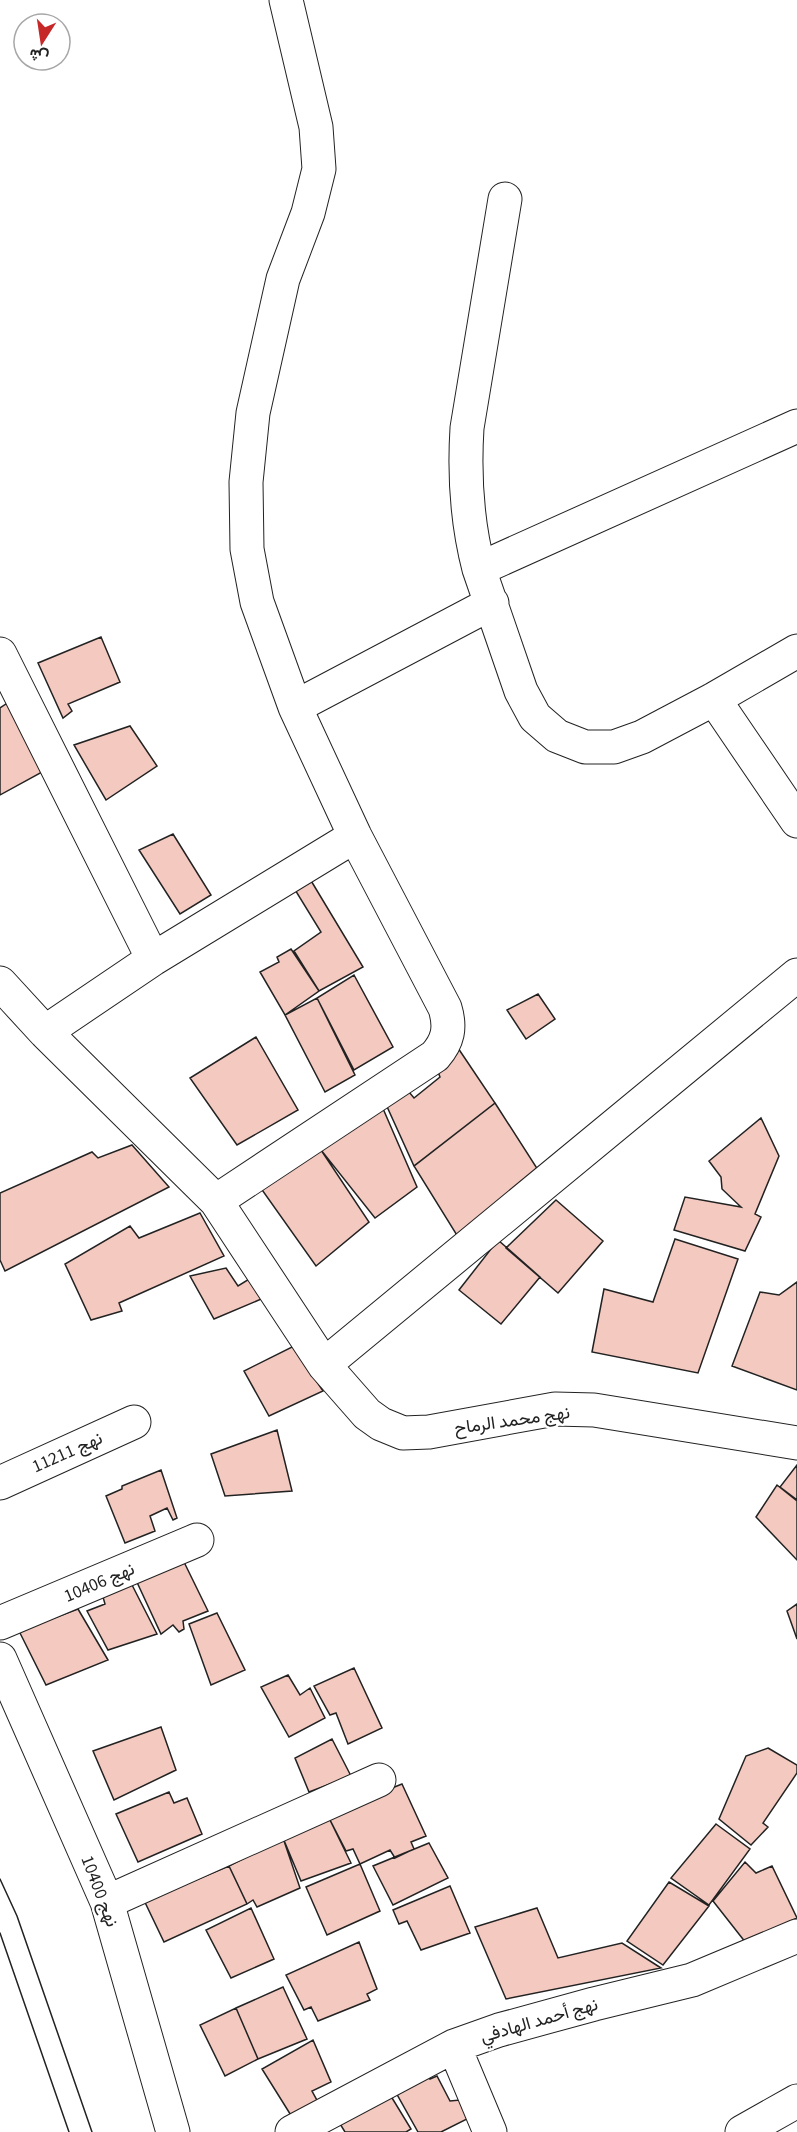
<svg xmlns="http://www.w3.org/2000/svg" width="797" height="2132" font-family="'Source Sans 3',Vazirmatn,sans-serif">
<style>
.building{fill:#f3c9c0;stroke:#222;stroke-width:1.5}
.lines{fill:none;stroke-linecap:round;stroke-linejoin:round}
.minor-casing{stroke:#222;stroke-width:35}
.minor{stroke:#fff;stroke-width:33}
.tram{stroke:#222;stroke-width:1.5}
.labels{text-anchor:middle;stroke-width:4.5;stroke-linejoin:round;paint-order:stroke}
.street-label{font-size:18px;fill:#222;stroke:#fff}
</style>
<rect width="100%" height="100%" fill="#fff"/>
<path class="building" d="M101,637L120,682L68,704L72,711L63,718L38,663Z
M12,700L44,771L0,795V708Z
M130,726L157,766L106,800L74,745Z
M173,834L211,895L180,914L139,850Z
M304,869L363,967L319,991L294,951L321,932L289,880Z
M291,949L319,991L285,1015L260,972L279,962L277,957Z
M354,975L393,1047L354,1070L317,998Z
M538,994L555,1019L526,1039L507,1010Z
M317,998L355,1075L325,1092L285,1015Z
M256,1037L298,1110L237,1145L190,1078Z
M458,1048L495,1103L414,1166L384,1100L404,1086L414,1098L440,1077L435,1064Z
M495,1103L540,1173L458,1237L414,1166Z
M381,1104L417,1187L375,1218L321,1150Z
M761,1118L779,1156L755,1214L761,1217L745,1251L674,1230L685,1197L741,1207L722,1189L721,1177L709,1161Z
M132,1145L169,1187L5,1271L0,1260V1193L92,1152L98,1158Z
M321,1150L369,1222L316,1266L260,1187Z
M556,1200L603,1241L558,1293L506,1248Z
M200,1213L224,1256L119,1303L122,1311L91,1320L65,1264L130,1226L139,1238Z
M675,1239L738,1259L698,1373L592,1352L604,1289L653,1302Z
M498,1240L540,1277L501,1324L459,1290Z
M226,1268L238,1286L254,1276L266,1297L214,1319L190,1276Z
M797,1282V1390L732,1366L760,1292L779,1295Z
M296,1345L301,1358L323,1391L269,1416L244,1371Z
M277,1430L292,1491L225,1496L211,1454Z
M797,1465V1500L780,1487Z
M161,1470L177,1518L173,1520L167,1508L150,1516L155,1531L125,1543L106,1496L122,1489V1486Z
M777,1485L797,1501V1560L756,1517Z
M183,1560L208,1611L183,1621L184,1629L179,1632L173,1625L161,1634L135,1578Z
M130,1581L157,1634L108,1650L87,1611L105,1604L101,1590Z
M797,1604V1639L787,1611Z
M78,1609L108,1660L46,1685L19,1631Z
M217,1613L245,1670L211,1685L189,1624Z
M354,1668L382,1728L348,1744L336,1713L330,1715L314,1686Z
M288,1675L300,1695L310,1688L325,1718L289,1737L261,1687Z
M161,1727L176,1770L114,1800L93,1751Z
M332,1739L351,1776L309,1792L295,1758Z
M768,1748L797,1765V1773L763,1823L768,1827L751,1845L719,1819L746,1756Z
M402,1784L426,1836L411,1842L414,1849L395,1858L390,1850L360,1864L353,1849L346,1851L327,1814Z
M169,1792L174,1803L187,1798L202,1834L138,1862L116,1814Z
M327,1814L351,1863L301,1881L283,1838Z
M716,1824L750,1849L709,1905L671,1878Z
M283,1838L300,1888L257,1907L253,1900L247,1904L229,1866Z
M429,1843L448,1878L393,1905L373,1866Z
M745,1862L756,1873L772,1866L797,1918L746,1943L713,1901Z
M360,1864L380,1911L327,1935L306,1887Z
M229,1866L247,1904L164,1942L141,1894L186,1884Z
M669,1882L709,1906L663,1965L627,1941Z
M450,1886L470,1933L421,1950L407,1921L399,1924L393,1910Z
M251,1908L274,1959L231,1978L206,1930Z
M537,1908L558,1958L622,1943L661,1968L506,1999L475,1927Z
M359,1942L377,1989L367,1994L370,2000L318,2021L311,2007L304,2010L286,1975Z
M283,1987L307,2039L258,2059L236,2008Z
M236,2008L258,2059L225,2076L200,2025Z
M313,2040L331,2082L312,2091L319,2104L292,2117L262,2069Z
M427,2075L430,2079L437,2076L450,2101L460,2100L469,2118L441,2132H418L394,2089Z
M386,2088L411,2129L406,2132H345L334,2114Z"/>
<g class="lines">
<defs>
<path id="minor" d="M505,199L467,428C464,476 467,523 479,569L521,691L535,717L557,736L585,747H614L642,737L714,699L797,651
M479,569L797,426
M0,654L153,959
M714,699L797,821
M295,707L492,603
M0,983L45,1032L216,1201L324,1365L367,1414L381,1424L403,1433L429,1432L555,1409L594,1410L797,1443
M45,1032L153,959L355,836
M216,1201L435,1056C448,1041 451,1028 445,1008L355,836L295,707L257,602L247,549L246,482L253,413L283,279L308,213L319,169L316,127L286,0
M324,1365L797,975
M0,1483L134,1422
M0,1623L197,1540
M0,1659L107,1902L173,2132
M107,1902L379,1780
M454,2046L490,2132
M292,2132L454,2046L499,2030L594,2004L692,1980L797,1936
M742,2132L797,2101"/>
</defs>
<use href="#minor" class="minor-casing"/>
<use href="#minor" class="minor"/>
<path class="tram" d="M0,1879L17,1916L92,2132
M0,1933L69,2132"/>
</g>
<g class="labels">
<g class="street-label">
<text transform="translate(512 1420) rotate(-8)" y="6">نهج محمد الرماح</text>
<text transform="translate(67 1452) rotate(-24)" y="6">نهج 11211</text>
<text transform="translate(99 1582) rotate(-23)" y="6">نهج 10406</text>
<text transform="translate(100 1891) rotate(69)" y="6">نهج 10400</text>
<text transform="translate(539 2020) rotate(-16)" y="6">نهج أحمد الهادفي</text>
</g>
</g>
<g transform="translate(42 42) rotate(192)"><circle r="28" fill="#ffffff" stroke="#a7a7a7" stroke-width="1.5"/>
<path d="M0-4.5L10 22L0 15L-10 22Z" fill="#c62828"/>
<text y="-9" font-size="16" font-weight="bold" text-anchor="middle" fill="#222222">ش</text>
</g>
</svg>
